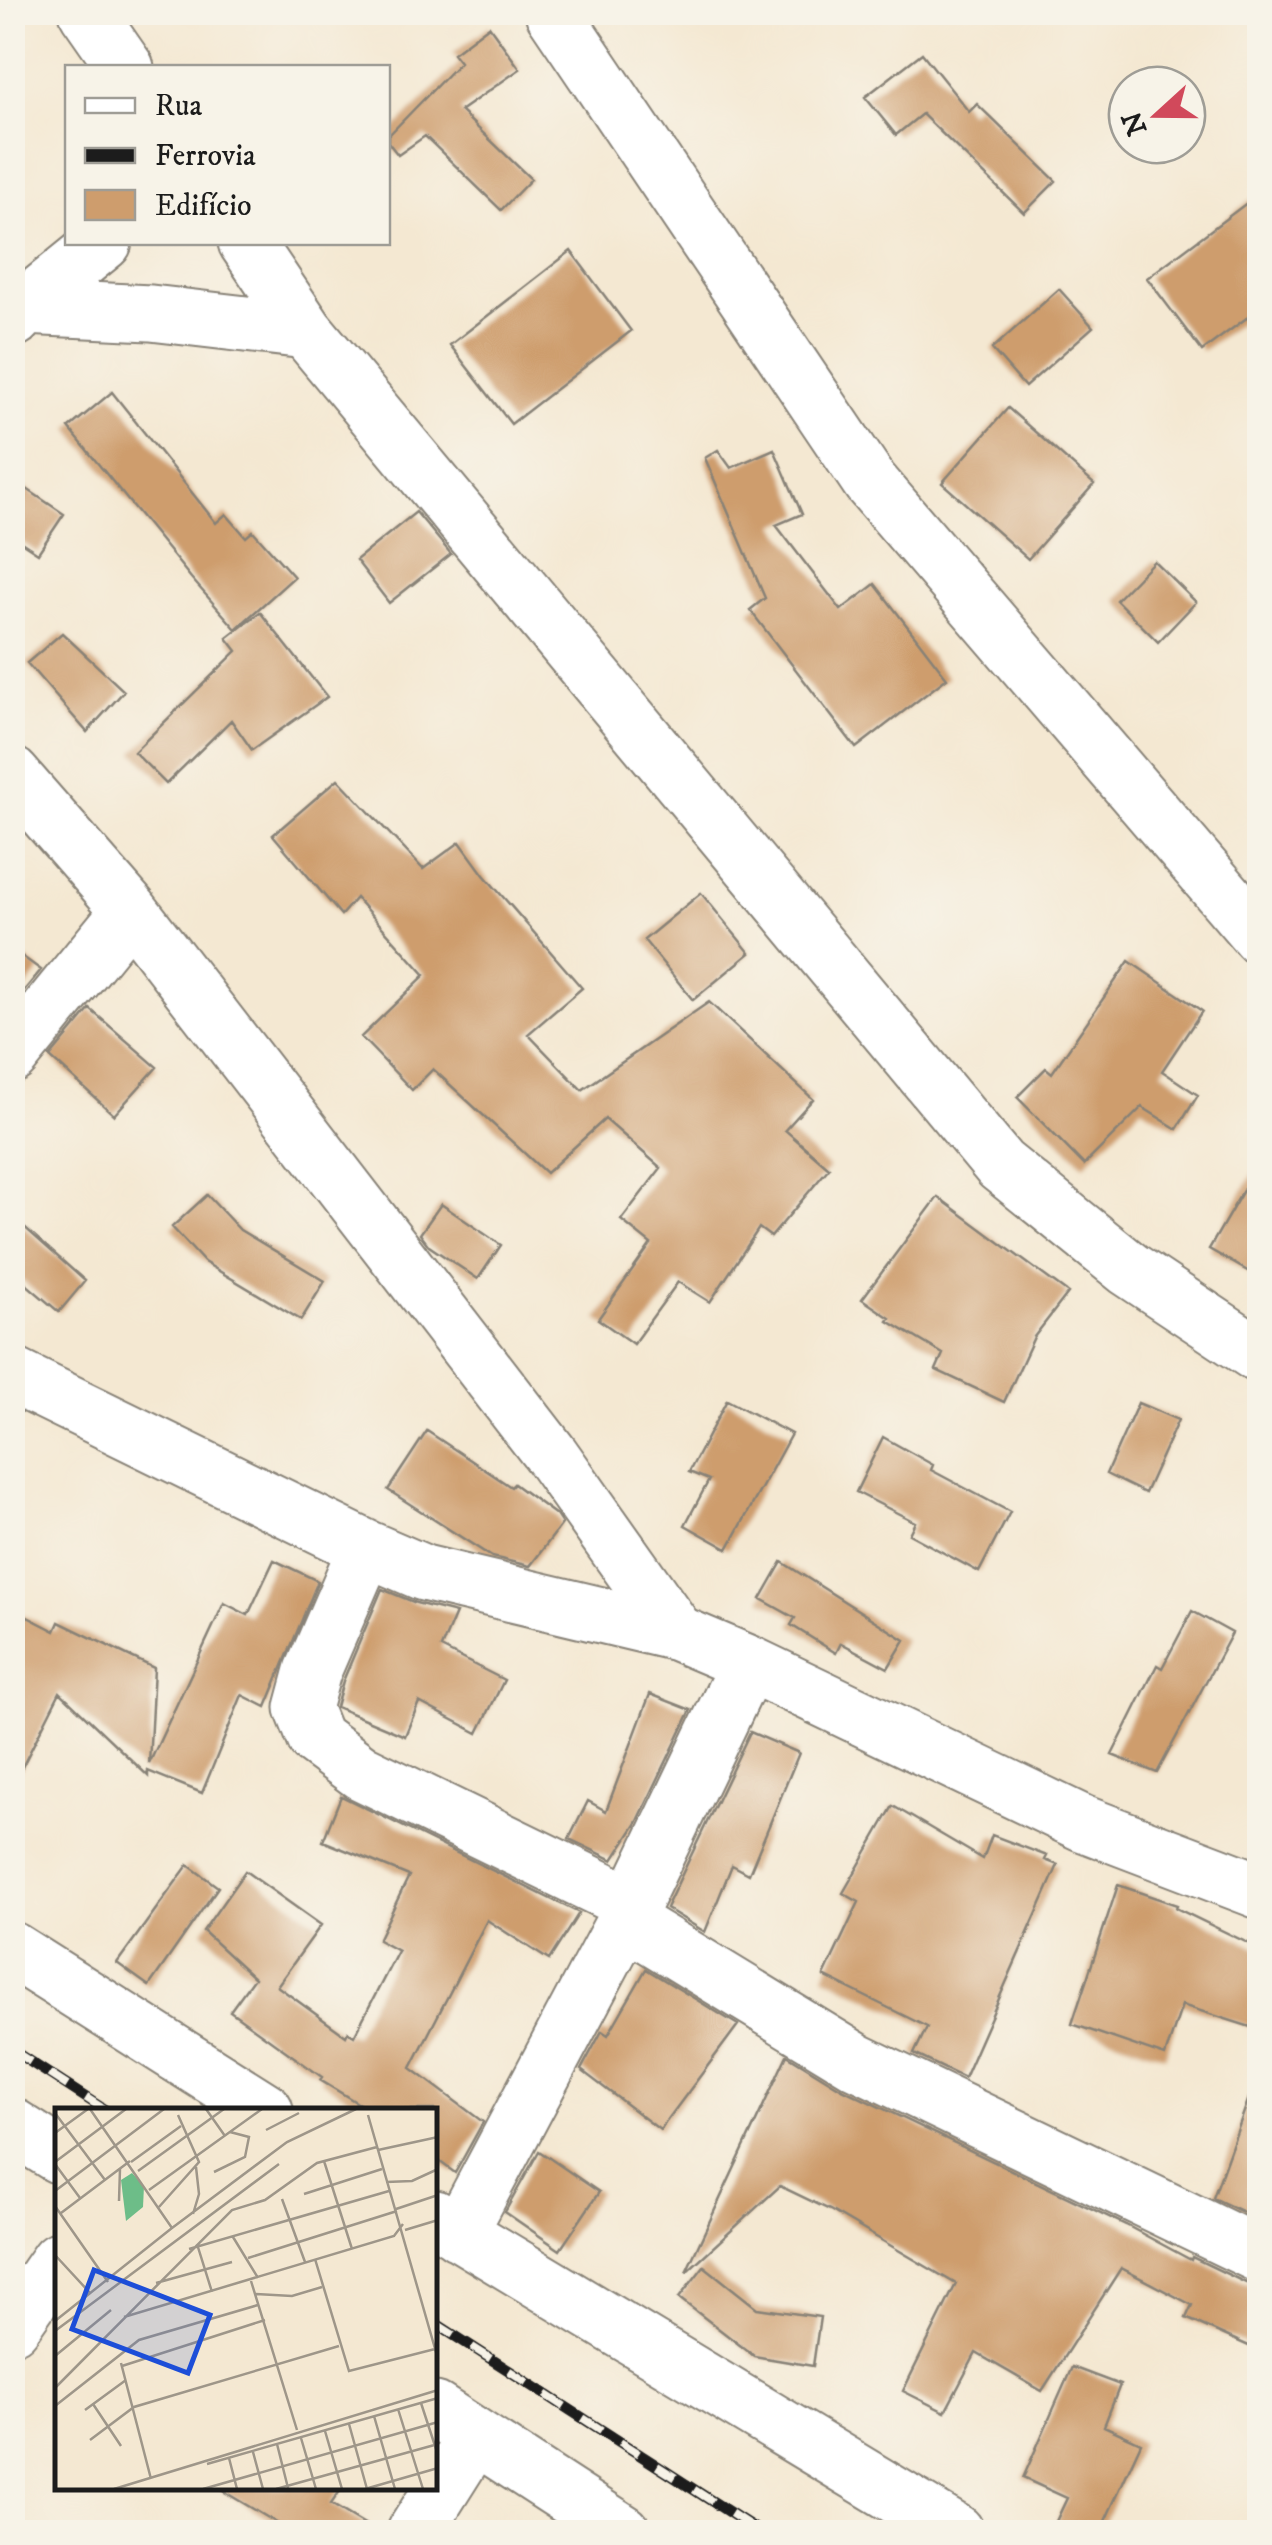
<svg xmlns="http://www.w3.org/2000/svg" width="1272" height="2545" font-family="'IM FELL DW Pica',serif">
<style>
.building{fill:#ce9d6d}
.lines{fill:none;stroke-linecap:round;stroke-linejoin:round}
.minor-casing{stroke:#888277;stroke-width:59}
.minor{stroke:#fff;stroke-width:55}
.rail-casing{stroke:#1c1c1c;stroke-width:11}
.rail{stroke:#f7f3e8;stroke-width:8;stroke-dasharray:22;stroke-linecap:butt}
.inset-road{fill:none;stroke:#9e9689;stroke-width:2.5}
.view{fill:#1d4ed8;fill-opacity:0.15;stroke:#1d4ed8;stroke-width:5}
.inset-edge{fill:none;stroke:#1c1c1c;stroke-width:5}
</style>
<rect width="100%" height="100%" fill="#f7f3e8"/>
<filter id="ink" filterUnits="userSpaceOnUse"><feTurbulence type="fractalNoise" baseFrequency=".01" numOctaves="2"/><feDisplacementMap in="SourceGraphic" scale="20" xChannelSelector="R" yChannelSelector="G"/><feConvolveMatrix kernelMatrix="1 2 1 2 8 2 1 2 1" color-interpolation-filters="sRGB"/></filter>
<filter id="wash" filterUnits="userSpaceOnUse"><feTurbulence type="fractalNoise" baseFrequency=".0048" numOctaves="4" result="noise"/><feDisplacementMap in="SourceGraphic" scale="40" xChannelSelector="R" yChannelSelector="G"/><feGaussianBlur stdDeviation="2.25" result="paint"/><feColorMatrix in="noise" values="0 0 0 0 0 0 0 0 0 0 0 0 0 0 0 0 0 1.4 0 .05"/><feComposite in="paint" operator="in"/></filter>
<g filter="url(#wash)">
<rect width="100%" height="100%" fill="#f4e8d2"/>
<g id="blocks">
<path class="building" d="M489,26L520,69L460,111L531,179L501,210L425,136L398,155L388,142V136L460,62L453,53Z
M922,53L969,112L977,104L1056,181L1024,213L922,114L896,135L865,97Z
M1260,193V308L1202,351L1147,278Z
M571,251L631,331L511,424L450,345Z
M1059,289L1093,327L1025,387L992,349Z
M112,392L216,523L226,514L246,537L253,531L294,577L236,629L191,578L69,428Z
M1008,408L1094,484L1028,559L942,483Z
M774,449L802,514L776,525L841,610L875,584L947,678L856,748L750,610L765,598L705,458L718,450L731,468Z
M12,479L64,514L38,553L12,536Z
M416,512L451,554L389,603L356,560Z
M1154,561L1196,602L1158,642L1116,600Z
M260,612L327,697L252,750L231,720L166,784L134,752L237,651L227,638Z
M62,633L124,691L87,732L27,663Z
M338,779L423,869L460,842L484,875L582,988L528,1034L582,1090L709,1002L813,1099L785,1130L829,1168L771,1237L759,1228L710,1302L678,1282L633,1344L598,1319L651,1244L621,1220L661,1168L605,1119L546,1173L433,1069L412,1090L361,1037L425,975L356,898L341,915L273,835Z
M701,893L750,953L693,1000L644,940Z
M12,949L41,970L12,1005Z
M1129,961L1202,1011L1162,1071L1198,1095L1177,1129L1142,1107L1084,1165L1017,1097L1046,1068L1052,1073Z
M90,1009L157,1067L114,1115L50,1057Z
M1260,1161V1278L1209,1249Z
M207,1195L240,1230L325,1281L301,1320L204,1262L172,1227Z
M938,1197L1068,1293L1034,1337L1004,1402L936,1370L943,1354L888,1321L890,1318L862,1299Z
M441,1204L501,1245L478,1279L429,1246L420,1234Z
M12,1216L85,1281L59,1312L12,1272Z
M727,1400L791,1434L728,1549L685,1525L709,1480L689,1472Z
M1138,1403L1178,1420L1145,1493L1106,1474Z
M427,1431L511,1487L514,1484L556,1515L562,1524L530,1566L492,1557L388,1490Z
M883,1437L933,1465L931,1470L1010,1512L979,1572L909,1534L915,1522L856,1492Z
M274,1560L318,1581L266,1707L242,1695L202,1793L148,1771V1776L60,1692L12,1787V1609L55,1631L59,1622L154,1668L149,1764L224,1603L248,1615Z
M782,1562L905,1640L888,1668L841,1643L836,1653L791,1625L795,1618L761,1599Z
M382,1589L416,1603L456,1613L441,1648L504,1680L478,1733L419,1702L405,1736L336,1707L343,1681Z
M1192,1611L1232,1633L1157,1773L1112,1755L1157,1665L1162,1668Z
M650,1694L691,1710L637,1823L613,1860L569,1839L588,1801L606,1811Z
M750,1732L799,1753L749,1874L732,1865L705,1932L666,1908Z
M341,1796L579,1913L549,1960L487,1920L411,2068L483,2122L455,2173L435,2158V2110H369L320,2080L322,2077L230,2011L254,1978L203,1931L245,1871L321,1925L277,1986L346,2036L348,2032L354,2036L398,1951L378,1940L409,1876L323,1841Z
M893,1806L983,1859L992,1835L1047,1856L1045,1860L1058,1865L964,2078L914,2054L927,2027L824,1976L859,1902L843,1893Z
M188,1865L218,1887L149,1986L117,1963Z
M1118,1885L1177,1905L1176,1908L1260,1949V2030L1182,2005L1165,2056L1072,2024Z
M646,1969L738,2025L660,2130L581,2070L602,2031L608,2035Z
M787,2055L842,2089L1126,2225L1191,2260L1192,2257L1246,2283L1260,2286V2351L1186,2318L1192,2305L1121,2268L1042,2391L976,2353L945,2412L903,2391L956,2284L830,2210L780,2186L686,2272Z
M1254,2084L1260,2085V2220L1213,2198Z
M539,2151L599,2192L560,2250L505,2212Z
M704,2266L757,2308L820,2317L813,2366L754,2356L679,2298Z
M1072,2367L1120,2385L1104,2426L1141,2443L1100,2532H1051L1067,2498L1023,2478Z
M218,2488H342L331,2504L378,2532H292Z"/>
</g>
</g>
<g filter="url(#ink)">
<use href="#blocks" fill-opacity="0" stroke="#888277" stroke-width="2.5"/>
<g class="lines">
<defs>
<path id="minor" d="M87,12L126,68
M553,12L870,482L1260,937
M246,242L306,331L1000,1165L1129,1269L1260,1356
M24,307L151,313L306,331
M14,319L24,307L104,242
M12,775L130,910L551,1455L677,1633
M12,1055L130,910
M12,1375L366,1548L424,1573L677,1633L748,1663L1082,1823L1260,1891
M366,1548L313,1671L303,1708L315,1738L361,1772L632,1904
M625,1920L856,2061L1260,2255
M12,1950L265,2110
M12,2126L58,2155
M435,2218L956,2532
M459,2233L625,1920L748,1663
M12,2326L58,2260
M435,2410L623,2532
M415,2532L475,2437"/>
</defs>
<use href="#minor" class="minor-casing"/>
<use href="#minor" class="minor"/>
<defs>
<path id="rail" d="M12,2050L105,2110
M435,2323L760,2532"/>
</defs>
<use href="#rail" class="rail-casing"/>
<use href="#rail" class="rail"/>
</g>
</g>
<g transform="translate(55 2108)">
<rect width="382" height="382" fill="#f4e8d2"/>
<path d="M77,65L89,78L88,99L71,113L66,72Z" fill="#6dbd88"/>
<path class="inset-road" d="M151,1L170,28M0,5L50,72M313,7L383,251M211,22L244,5M0,25L33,1M323,42L383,29M269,53L297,141M0,54L71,1M76,54L126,18M0,56L25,90M83,63L169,1M159,64L190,49L194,29L175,24M331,74L357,73L383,61M94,82L207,1M0,83L109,1M249,86L327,61M227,91L250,154M64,93L65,61M0,98L53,174M104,99L144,54L123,7M341,101L383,87M6,105L75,53M138,106L144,86L141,59M117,120L232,34L301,1M350,122L383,112M178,129L203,170M142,136L157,184M134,141L334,83M0,147L36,186M193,150L342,103M260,151L294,263L380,241M196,173L242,322M101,175L177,154M201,186L237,188L267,179M69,209L339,128L348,116M0,213L117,120L35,1M0,223L224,56M0,248L56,202M66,255L96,371M67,258L210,212M0,280L177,102L210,92L262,55L322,39M366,295L383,347M38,296L66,338M0,298L84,232L203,197M343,301L368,381M30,302L71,272M319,308L340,381M294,316L312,381M270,323L287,381M246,330L261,381M35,332L79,299L284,238M222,336L233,380M198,344L208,381M174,350L182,381M152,356L383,290M59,381L383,282M148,381L383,314M221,381L383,336M310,381L383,360"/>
<path class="view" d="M39,162L155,207L133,265L17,221Z"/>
<rect width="382" height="382" class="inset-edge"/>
</g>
<rect width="1272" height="2545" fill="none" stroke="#f7f3e8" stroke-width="50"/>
<rect x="65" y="65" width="325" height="180" fill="#f7f3e8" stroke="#9f9d96" stroke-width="2.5"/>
<rect x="85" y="98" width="50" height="15" fill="#ffffff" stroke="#9f9d96" stroke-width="2.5"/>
<text x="155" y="115" font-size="30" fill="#1c1c1c">Rua</text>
<rect x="85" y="148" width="50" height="15" fill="#1c1c1c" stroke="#9f9d96" stroke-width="2.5"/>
<text x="155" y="165" font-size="30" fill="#1c1c1c">Ferrovia</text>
<rect x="85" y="190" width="50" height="30" fill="#ce9d6d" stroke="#9f9d96" stroke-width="2.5"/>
<text x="155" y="215" font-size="30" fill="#1c1c1c">Edifício</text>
<g transform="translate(1157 115) rotate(249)"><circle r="48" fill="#f7f3e8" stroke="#9f9d96" stroke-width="2.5"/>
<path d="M0-8L18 38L0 25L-18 38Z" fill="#d1495b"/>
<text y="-15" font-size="28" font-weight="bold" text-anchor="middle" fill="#1c1c1c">N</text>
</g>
</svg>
